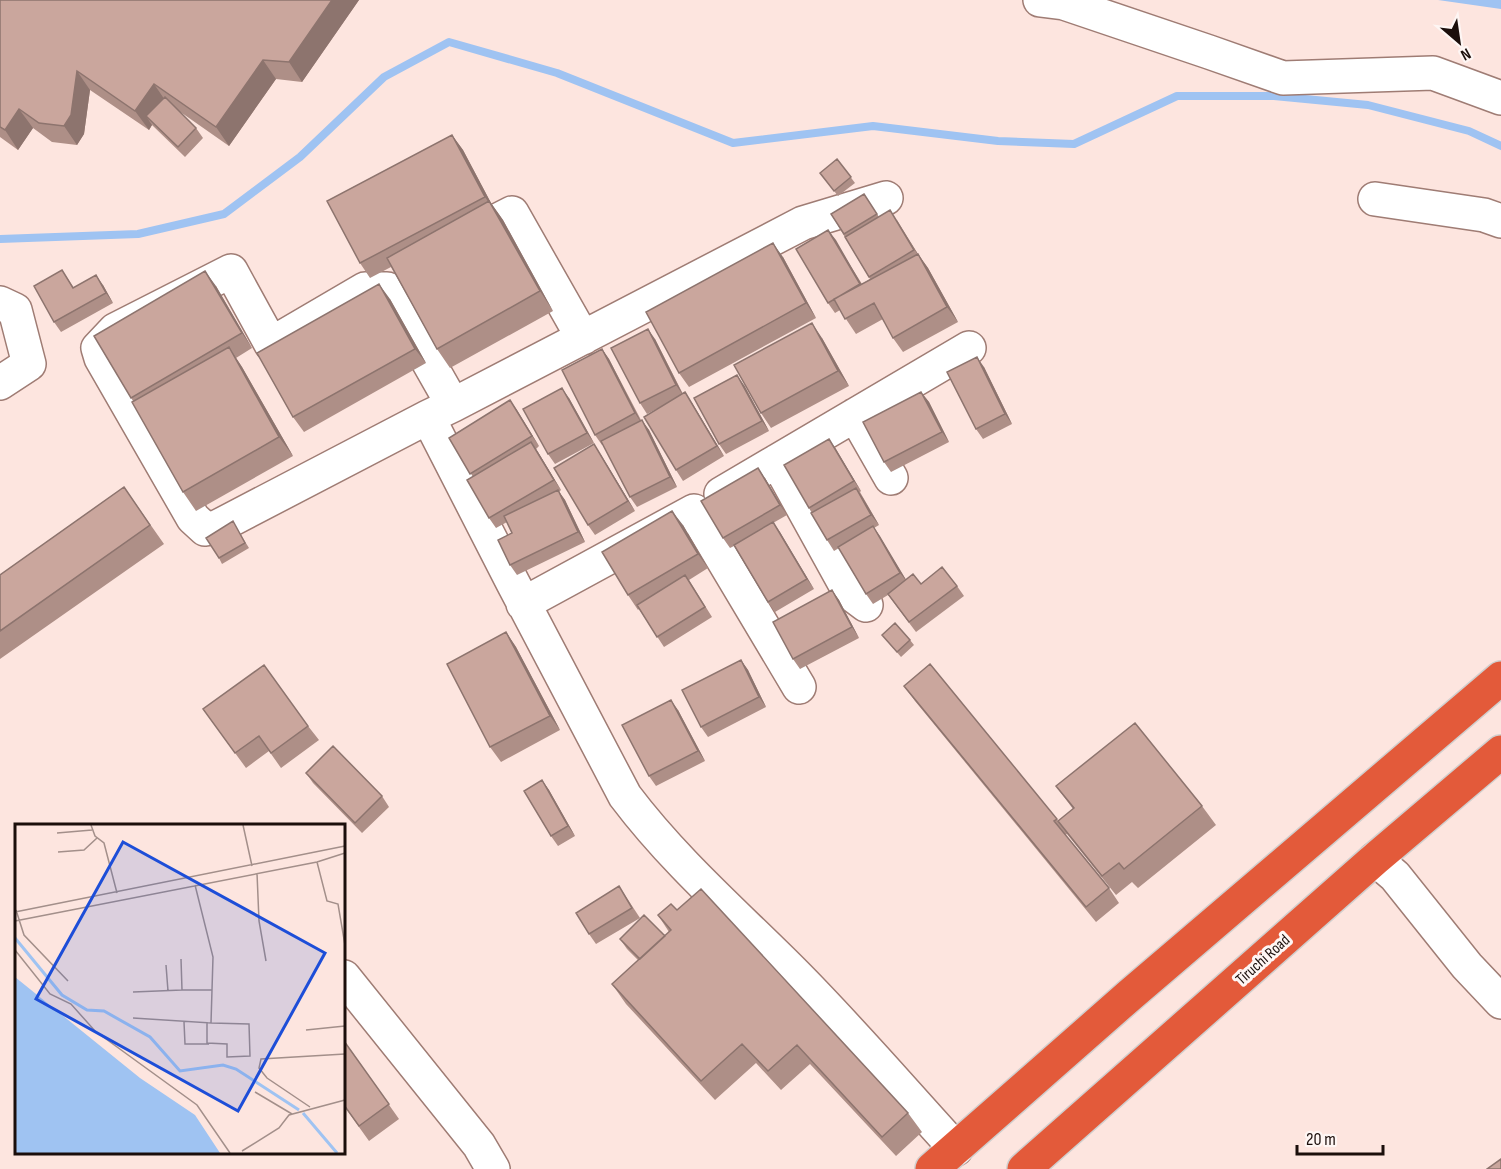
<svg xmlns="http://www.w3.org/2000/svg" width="1501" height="1169" font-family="'Sofia Sans Condensed',sans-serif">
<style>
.water{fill:#9fc3f2}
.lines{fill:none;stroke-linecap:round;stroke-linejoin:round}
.stream{stroke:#9fc3f2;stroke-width:8}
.minor-casing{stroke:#9f7c74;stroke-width:36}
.highway-casing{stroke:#d1cfce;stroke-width:36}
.minor{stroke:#fff;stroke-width:33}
.highway{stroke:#e35a3a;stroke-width:33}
.wall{fill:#ae8f87}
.shaded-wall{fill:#8d746e}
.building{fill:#caa69d;stroke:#8d746e;stroke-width:1.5}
.labels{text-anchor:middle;stroke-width:6;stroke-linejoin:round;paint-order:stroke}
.street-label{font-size:16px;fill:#1b0e0b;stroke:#fef6f4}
.inset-river{fill:none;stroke:#9fc3f2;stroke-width:3}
.inset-road{fill:none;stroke:#a38f8a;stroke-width:1.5}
.view{fill:#1d4ed8;fill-opacity:0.15;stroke:#1d4ed8;stroke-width:3}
.inset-edge{fill:none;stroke:#1b0e0b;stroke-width:3}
</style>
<rect width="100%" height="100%" fill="#fde5df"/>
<path class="water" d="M1438,0H1501V9Z"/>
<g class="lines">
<path class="stream" d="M0,239L138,234L224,214L300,157L384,77L449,42L557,73L733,143L873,126L998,141L1074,144L1177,96H1274L1368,105L1469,131L1501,146"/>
<defs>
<path id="minor" d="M1040,0L1064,3L1209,52L1283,78L1433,73L1501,98
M886,198L803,223L453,405L428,417L513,583L625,796C674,861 735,914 792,971C849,1028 902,1090 956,1149
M1375,199L1484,215L1501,221
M463,238L512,213L583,338
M0,303L15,310L29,364L0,383
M855,415L891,478
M428,417L217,527L205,529L193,518L101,358L98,348L115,330L231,271L271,344L365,289H387L453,405
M777,461L850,593L866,605
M721,494L969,348
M523,604L694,511L799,687
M1375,859L1395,876L1467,966L1501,1002
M344,977L479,1145L493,1169"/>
<path id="highway" d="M932,1169L1130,995L1501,678
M1024,1169L1375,859L1501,752"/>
</defs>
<use href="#minor" class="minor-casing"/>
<use href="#highway" class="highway-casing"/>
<use href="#minor" class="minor"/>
<use href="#highway" class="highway"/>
</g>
<path class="wall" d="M0,0H359L302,82L276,79L229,146L179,111L196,128L203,138L185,157L152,125L149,130L90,90L84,134L77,145L52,142L33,128L18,150L0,137Z
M452,135L463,150L491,203L503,220L553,311L450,368L437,349L391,267L370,278L360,263Z
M837,159L855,183L838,196L824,178Z
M864,194L879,217L897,220L918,254L928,268L958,322L903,352L893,338L883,319L856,334L840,310L835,313L828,303V230L862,284L870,279L831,214Z
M783,257L816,318L689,387L679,373Z
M62,270L74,288L103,285L113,303L61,332L54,322Z
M216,286L252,348L236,358L242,367L293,456L196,511L183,492L133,401L94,336Z
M390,299L426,363L304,432L293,417Z
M822,338L849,386L771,428L761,413Z
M655,339L683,394L692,403L724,456L683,481L676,470L666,404L647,414L640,403Z
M602,349L609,359L641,420L649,430L677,487L637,507L630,497L603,444L602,445L595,435Z
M984,367L1012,424L983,439L976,429Z
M744,385L769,431L726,454L719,444Z
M921,392L929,402L949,442L891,472L884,462Z
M569,398L594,443L555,464L548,454Z
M510,400L539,446L536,449L561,490L559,492L565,500L585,542L517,575L510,565L512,533L507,522L496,528L489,518L473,477L449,438Z
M829,439L861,491L860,492L879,525L874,528L906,580L921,584L957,586L964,596L916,632L888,595L873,604L866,594L839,548L834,551L827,540L809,508Z
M601,455L635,511L595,535L588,525Z
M765,478L787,515L773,523L814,589L775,612L768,602L734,546L730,548L723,538Z
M124,487L164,544L0,659V575Z
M683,525L708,568L689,580L712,617L664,647L639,609L638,610L628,595Z
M236,527L249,548L222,564L219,558Z
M832,590L839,600L859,638L800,669L793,659Z
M506,632L516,647L560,730L501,762L490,747Z
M882,635L910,640L914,645L901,657Z
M741,660L748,670L766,707L708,737L701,727Z
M930,664L1058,821L1073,809L1056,786L1202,806L1216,825L1138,888L1132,882L1116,895L1067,834L1065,835L1109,888L1119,903L1096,922L915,701L904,686Z
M203,709L308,726L319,740L281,768L269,751L246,768Z
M678,710L705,761L656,786L649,776Z
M306,773L382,796L389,807L362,833L313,783Z
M542,780L549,790L575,836L558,846L551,836Z
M619,886L640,918L596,944L589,934Z
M677,910L908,1113L922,1132L896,1156L810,1064L781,1090L756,1063L715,1100L626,1004L612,984L638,960L627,949L620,939L665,936L669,932L658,915Z
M344,1041L399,1119L369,1141L344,1106Z"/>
<path class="shaded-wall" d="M332,0H359L302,82L289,62Z
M263,60L276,79L229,146L216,127Z
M77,71L90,90L84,134L77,145L64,126Z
M154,84L167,103L146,116L152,125L149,130L135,111Z
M19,109L33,128L18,150L5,130Z
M452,135L463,150L491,203L503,220L553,311L540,291L495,212L485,197Z
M890,210L921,259L918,254L928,268L958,322L947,307L921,260Z
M828,230L836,240L867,294L860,284Z
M773,243L783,257L816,318L806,303Z
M205,271L216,286L252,348L242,333Z
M96,275L103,285L113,303L106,293Z
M379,284L390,299L426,363L415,349Z
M812,323L822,338L849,386L838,371Z
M648,329L655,339L683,395L676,385Z
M229,347L242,367L293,456L279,437Z
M602,349L609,359L642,424L635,413Z
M977,357L984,367L1012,424L1005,414Z
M737,375L744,385L769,431L762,421Z
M562,388L569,398L594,443L587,433Z
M685,392L692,403L724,456L717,446Z
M921,392L929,402L949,442L942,432Z
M510,400L517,410L539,446L532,436Z
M642,420L649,430L677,487L670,477Z
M829,439L836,449L861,491L854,481Z
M531,442L538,452L561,490L554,480Z
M594,444L601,455L635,511L628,501Z
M758,468L765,478L787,515L780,505Z
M856,488L863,498L879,525L871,515Z
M558,490L565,500L585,542L578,532Z
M672,511L683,525L708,568L698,554Z
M773,522L780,532L814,589L807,579Z
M873,526L880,536L908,583L900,573Z
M832,590L839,600L859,638L852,627Z
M506,632L516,647L560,730L550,716Z
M741,660L748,670L766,707L759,697Z
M671,700L678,710L705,761L698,751Z
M542,780L549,790L575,836L568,826Z"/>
<path class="building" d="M0,0H332L289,62L263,60L216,127L154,84L135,111L77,71L71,115L64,126L39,123L19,109L5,130L0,127Z
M165,97L196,128L178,147L146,116Z
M452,135L485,197L360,263L327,201Z
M837,159L851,177L834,191L820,173Z
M864,194L877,214L844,234L831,214Z
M489,201L540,291L437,349L387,258Z
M890,210L914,250L869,277L845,237Z
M828,230L860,284L828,303L796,249Z
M773,243L806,303L679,373L646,312Z
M918,254L947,307L893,338L874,303L845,319L834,299Z
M62,270L73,288L96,275L106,293L54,322L34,286Z
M205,271L242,333L131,398L94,336Z
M379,284L415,349L293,417L257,353Z
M812,323L838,371L761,413L734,365Z
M648,329L676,385L640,403L611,348Z
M229,347L279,437L183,492L132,402Z
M602,349L635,413L595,435L562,370Z
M977,357L1005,414L976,429L947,372Z
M737,375L762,421L719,444L694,398Z
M562,388L587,433L548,454L523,409Z
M685,392L717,446L676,470L644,417Z
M921,392L942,432L884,462L863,422Z
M510,400L532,436L470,474L449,438Z
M642,420L670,477L630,497L601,441Z
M829,439L854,481L809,508L784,465Z
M531,442L554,480L489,518L467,480Z
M594,444L628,501L588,525L554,468Z
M758,468L780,505L723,538L701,501Z
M124,487L150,525L0,631V575Z
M856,488L871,515L827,540L811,513Z
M558,490L578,532L510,565L498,540L512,533L504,516Z
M672,511L698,554L628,595L602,552Z
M233,521L245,543L219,558L206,538Z
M773,522L807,579L768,602L734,545Z
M873,526L900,573L866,594L838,547Z
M942,567L957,586L909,622L888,594L913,574L921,584Z
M685,575L705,607L657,637L637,605Z
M832,590L852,627L793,659L773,622Z
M895,623L910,640L897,652L882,635Z
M506,632L550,716L490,747L447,664Z
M741,660L759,697L701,727L682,690Z
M930,664L1057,819L1054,821L1109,888L1086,907L904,686Z
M264,665L308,726L271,753L259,736L235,753L203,709Z
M671,700L698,751L649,776L622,725Z
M1135,723L1202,806L1124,869L1119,863L1102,876L1058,821L1074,808L1056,786Z
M333,746L382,796L355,823L306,773Z
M542,780L568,826L551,836L524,791Z
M619,886L632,908L589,934L576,913Z
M701,889L908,1113L882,1137L797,1045L768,1071L742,1044L701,1081L612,984L671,930L658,915L671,904L677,910Z
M644,915L665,936L640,959L620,939Z
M344,1041L389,1104L359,1126L344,1105Z
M1501,1159V1169H1487Z"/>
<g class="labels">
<g class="street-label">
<text transform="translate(1262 959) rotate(-42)" y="6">Tiruchi Road</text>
</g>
</g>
<g transform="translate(15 824)">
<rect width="330" height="330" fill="#fde5df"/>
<path d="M0,153L125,254L180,291L205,329H0Z" fill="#9fc3f2"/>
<path class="inset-river" d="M0,114L47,171L72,186L89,187L135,213L165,247L208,241L221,245L284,286M288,289L322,329"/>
<path class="inset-road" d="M76,1L80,12L89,19L102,69M228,1L237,42M42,9L77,6M43,28L69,26L82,14M302,38L312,77L323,80L330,121M242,49L244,97L251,137M1,86L9,111L53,157M0,88L330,22M0,97L302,38L330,29M0,126L35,170L56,180L80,207L182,281L215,329M166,135L167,166H197M151,141L153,167M118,168L167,166M118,194L196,199L198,133L180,61M169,198L170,220H194M192,198V219L212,220V233L235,232L234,200L196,199M291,206L330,202M240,268L277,290M295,283L252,254L244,244L246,235L330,230M227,327L264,304L274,291L330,276"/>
<path class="view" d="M108,18L310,129L223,287L21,175Z"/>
<rect width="330" height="330" class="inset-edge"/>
</g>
<g transform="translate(1459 42) rotate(151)" stroke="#fef6f4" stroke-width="4.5" paint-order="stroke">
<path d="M0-4.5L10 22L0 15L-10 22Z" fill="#1b0e0b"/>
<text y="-9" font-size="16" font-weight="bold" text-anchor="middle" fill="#1b0e0b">N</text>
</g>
<path d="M1297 1145v9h86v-9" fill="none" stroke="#1b0e0b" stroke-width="3"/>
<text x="1306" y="1145" font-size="18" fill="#1b0e0b" stroke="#fef6f4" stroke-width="4.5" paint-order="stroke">20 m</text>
</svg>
